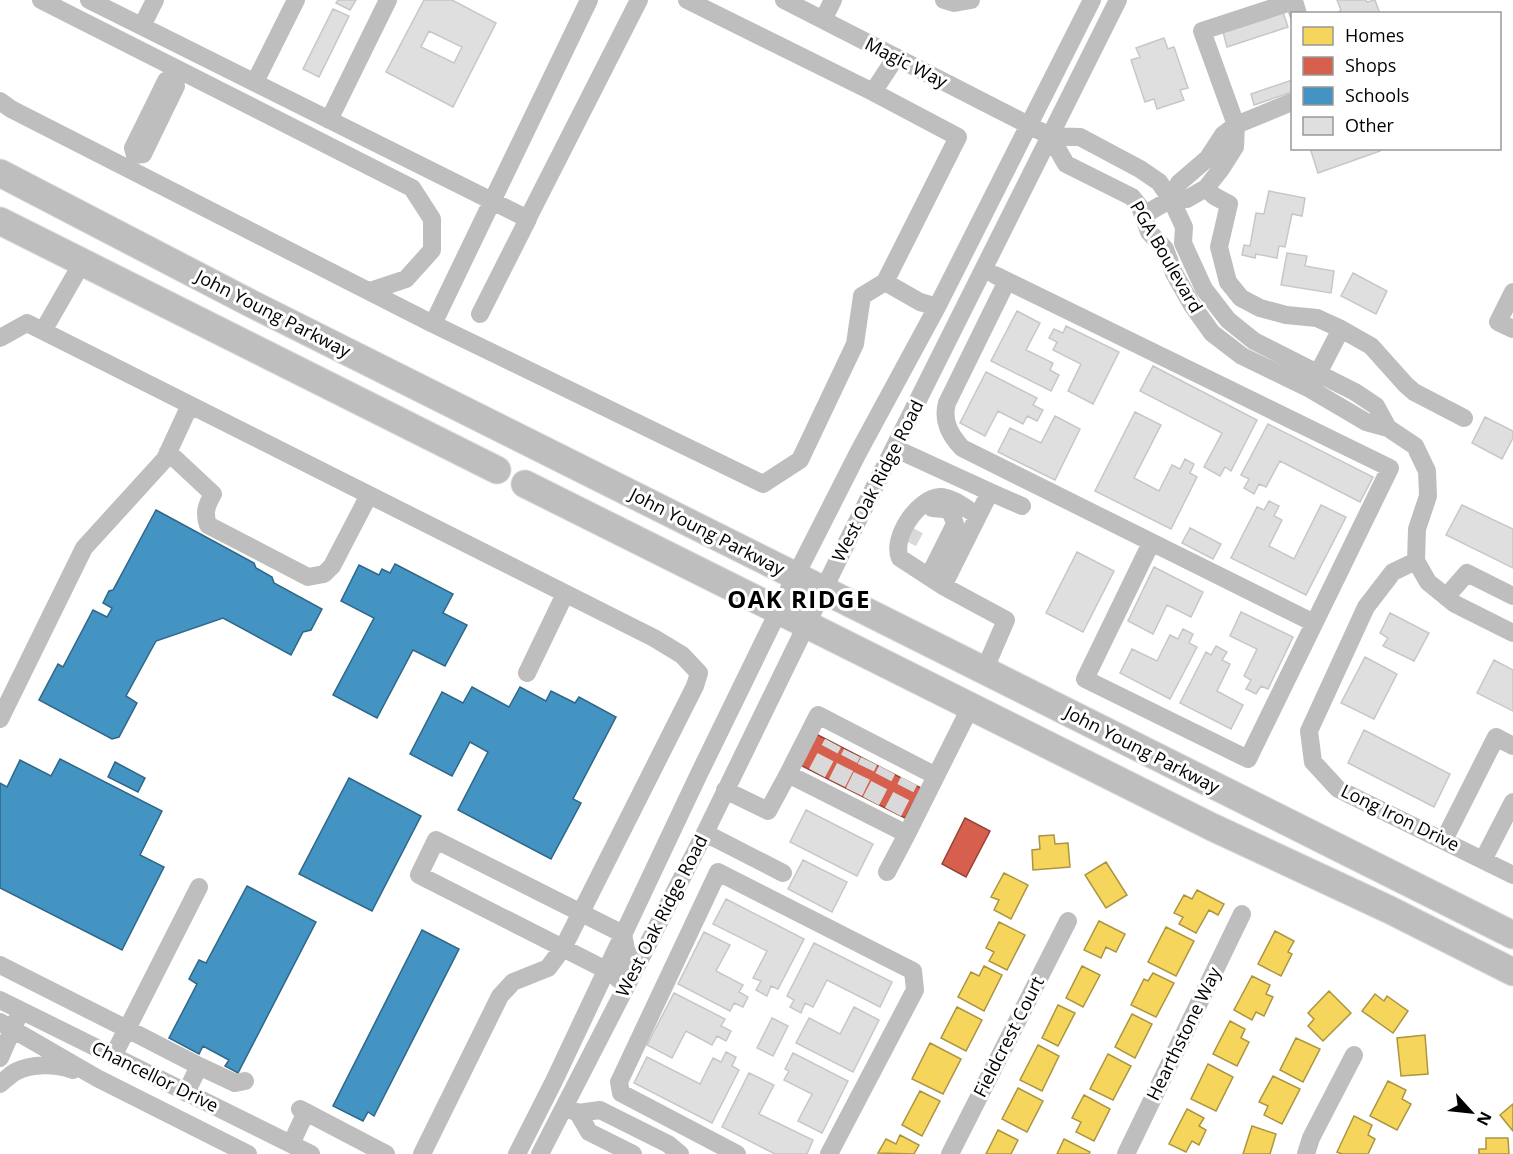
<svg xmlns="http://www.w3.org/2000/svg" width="1513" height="1154" font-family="'Open Sans',sans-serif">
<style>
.homes{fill:#f6d55c;stroke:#ac9540;stroke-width:1.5}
.shops{fill:#d6604d;stroke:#964336;stroke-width:1.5}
.schools{fill:#4393c3;stroke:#2f6788;stroke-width:1.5}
.building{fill:#dfdfdf;stroke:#c7c7c7;stroke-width:1.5;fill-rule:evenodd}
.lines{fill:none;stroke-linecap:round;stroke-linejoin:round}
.minor-tunnel{stroke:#d9d9d9;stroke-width:18;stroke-dasharray:18 9;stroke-linecap:butt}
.highway-casing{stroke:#dbdbdb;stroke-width:29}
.minor{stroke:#bebebe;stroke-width:18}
.highway{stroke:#bebebe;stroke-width:27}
.labels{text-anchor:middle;stroke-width:6;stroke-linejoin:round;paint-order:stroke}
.street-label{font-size:18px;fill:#000;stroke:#fff}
.district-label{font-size:24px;font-weight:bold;letter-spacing:1.5px;fill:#000;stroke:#fff}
</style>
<rect width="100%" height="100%" fill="#fff"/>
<path class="homes" d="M1054,835L1055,844L1068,843L1070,867L1033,870L1032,850L1040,849L1039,836Z
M1106,862L1127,895L1106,908L1085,875Z
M1004,873L1028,885L1011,919L994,910L999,900L991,897Z
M1197,890L1224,904L1218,915L1209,910L1196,933L1179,924L1183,917L1174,913L1184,895L1192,899Z
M1099,921L1125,934L1116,952L1106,947L1101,958L1084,950Z
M999,922L1025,935L1007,970L989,961L994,952L986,948Z
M1166,927L1194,941L1176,976L1148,962Z
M1275,931L1294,941L1288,952L1292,954L1281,976L1258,964Z
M984,966L1002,975L984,1011L958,997L971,972L979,976Z
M1082,966L1100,975L1083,1007L1066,998Z
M1153,973L1174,983L1156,1017L1131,1005L1144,979L1148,981Z
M1252,976L1270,985L1266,994L1273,997L1264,1016L1256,1012L1252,1020L1234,1010Z
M1329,991L1351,1013L1323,1041L1308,1026L1314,1019L1308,1013Z
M1375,994L1384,1001L1387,996L1408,1011L1393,1033L1362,1011Z
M1058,1005L1075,1013L1058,1046L1042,1038Z
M957,1007L982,1020L966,1051L941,1038Z
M1132,1014L1152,1024L1135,1058L1115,1047Z
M1230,1021L1245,1029L1241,1038L1249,1042L1237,1066L1213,1054Z
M1425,1035L1428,1074L1401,1076L1397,1038Z
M1296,1038L1320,1049L1303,1082L1280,1070Z
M930,1043L961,1059L943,1094L912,1079Z
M1038,1045L1059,1056L1042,1091L1020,1080Z
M1108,1054L1131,1066L1113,1100L1090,1089Z
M1208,1064L1233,1077L1216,1111L1191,1099Z
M1273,1076L1300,1089L1282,1124L1264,1115L1268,1106L1259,1102Z
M1388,1081L1406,1090L1402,1099L1411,1104L1397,1130L1370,1116Z
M1018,1088L1043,1101L1027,1132L1002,1119Z
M920,1091L940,1101L922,1136L902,1125Z
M1084,1095L1110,1109L1094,1141L1076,1132L1081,1122L1072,1118Z
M1513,1104V1131L1500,1115Z
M1187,1109L1204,1118L1199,1126L1206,1130L1199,1145L1192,1141L1186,1152L1169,1144Z
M1354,1116L1372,1125L1368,1135L1375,1139L1368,1154H1342L1337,1152Z
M1252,1126L1276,1134L1270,1154H1243Z
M998,1130L1018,1140L1011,1154H986Z
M900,1135L919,1145L914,1154L878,1153L886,1139L896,1144Z
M1486,1138H1508L1509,1154H1479V1149H1486Z
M1064,1139L1090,1152L1089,1154H1057Z"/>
<path class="shops" d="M814,733L921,788L905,818L798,764Z
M965,818L990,831L966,877L942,864Z"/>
<path class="schools" d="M156,510L254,563L256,568L272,577L274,583L322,609L311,630L303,632L291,655L223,618L156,641L126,696L137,703L119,737L112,739L39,700L58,664L63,667L93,610L107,617L112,608L103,603L109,591L113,590Z
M395,564L453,594L443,613L467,625L445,666L413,650L377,718L333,695L374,618L341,601L359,565L379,575L382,569L390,573Z
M472,687L509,707L520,687L546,701L551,691L575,703L579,697L616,717L573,799L581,803L551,859L458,810L488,752L470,742L452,776L410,754L442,692L463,703Z
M60,759L162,811L140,855L164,867L122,950L0,888V783L7,787L20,760L51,776Z
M115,762L145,778L138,792L108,777Z
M349,778L421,816L372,911L299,874Z
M247,886L316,922L238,1073L225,1066L229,1060L203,1046L199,1054L169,1038L197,984L189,979L199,960L206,963Z
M422,930L459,949L374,1116L368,1112L363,1121L333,1106Z"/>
<path class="building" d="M338,0H356L350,10L336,3Z
M424,0H452L496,23L453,107L386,72ZM429,31L462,47L454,63L421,47Z
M1337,0H1366L1367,2L1375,0L1380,14H1335L1341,10Z
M333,9L349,16L319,77L303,69Z
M1283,12L1288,27L1227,47L1223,32Z
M1164,38L1168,49L1174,47L1188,88L1180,90L1184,100L1157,109L1154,99L1145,102L1131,60L1140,57L1136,48Z
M1292,80V92L1254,105L1251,94Z
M1310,148H1379L1380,151L1318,173Z
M1269,191L1305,198L1302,216L1292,214L1285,247L1279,246L1277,258L1256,254L1255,258L1242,255L1244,245L1250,246L1256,213L1264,214Z
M1287,253L1307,256L1305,266L1334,271L1331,293L1281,285Z
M1353,273L1387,291L1376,314L1341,296Z
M1017,311L1040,323L1026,350L1053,363L1050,370L1059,375L1051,391L991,361Z
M1066,326L1119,352L1093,404L1068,391L1081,364L1053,350L1057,342L1049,338L1054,329L1063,333Z
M1153,366L1257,420L1231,471L1225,467L1220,476L1204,467L1222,433L1140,391Z
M986,372L1037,398L1033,405L1043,410L1037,421L1027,416L1023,424L998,411L985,436L960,423Z
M1135,412L1161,425L1134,478L1159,491L1172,465L1180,469L1185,459L1194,464L1190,473L1197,477L1171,529L1095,491Z
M1055,416L1080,429L1055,480L998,452L1010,428L1041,443Z
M1485,417L1513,431V438L1502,459L1472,443Z
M1268,424L1373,477L1360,502L1280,461L1266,487L1259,484L1254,494L1244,488L1249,479L1241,475Z
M1269,501L1279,506L1274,516L1282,520L1269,546L1294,559L1321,505L1346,517L1306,595L1231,558L1257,507L1264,510Z
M1462,505L1513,529V568L1446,535Z
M1190,528L1221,544L1213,559L1182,543Z
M1077,552L1114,571L1083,632L1046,613Z
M1154,567L1203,592L1191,617L1167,605L1153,634L1128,621Z
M1241,612L1293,637L1268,689L1261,686L1256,694L1246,689L1251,680L1244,676L1257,649L1230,636Z
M1390,613L1429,633L1414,661L1383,646L1388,638L1380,633Z
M1183,629L1193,634L1189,643L1197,647L1170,699L1120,673L1132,649L1157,661L1170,635L1178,639Z
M1216,646L1227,652L1222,660L1230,664L1217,691L1243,705L1231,729L1180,703L1206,652L1211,655Z
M1365,657L1397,674L1374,719L1341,703Z
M1494,660L1513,670V711L1477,693Z
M1364,730L1450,774L1434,807L1348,763Z
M806,810L873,844L857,876L790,842Z
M803,860L847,882L832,912L788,889Z
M726,899L804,939L778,989L771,986L767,996L756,990L761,981L753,978L767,951L713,924Z
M704,932L730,945L716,971L743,985L739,992L748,997L743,1007L734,1003L730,1011L678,984Z
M814,943L892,982L880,1007L827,980L813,1007L805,1003L801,1013L790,1007L794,1000L787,996Z
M674,993L725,1019L721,1026L731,1031L726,1041L717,1036L712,1045L686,1031L672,1058L647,1045Z
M854,1007L879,1020L853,1072L796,1043L809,1018L840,1034Z
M772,1018L788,1026L773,1056L757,1048Z
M726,1052L736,1057L732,1066L739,1070L712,1123L634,1083L647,1057L700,1084L713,1058L721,1062Z
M793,1053L848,1081L822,1133L798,1121L812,1094L784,1080L789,1071L785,1069Z
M749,1073L774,1085L759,1114L813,1140L807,1154H775L722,1127Z"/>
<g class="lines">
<path class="minor-tunnel" d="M908,542L915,529
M817,773L833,743
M837,783L852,753
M854,792L869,761
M871,801L887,770
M893,812L909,781"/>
<defs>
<path id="highway" d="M0,173L250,303L1513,935
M0,221L497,470
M525,484L1212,827L1390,910L1513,972"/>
</defs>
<use href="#highway" class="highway-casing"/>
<path class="minor" d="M41,0L412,188L432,219V250L406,279L370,291
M89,0L528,219L480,314
M687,0L873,92L896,57
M784,0L1050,136L1080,137L1140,169L1159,182L1171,199L1184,227L1183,243L1204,289L1228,320L1254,341L1355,392L1376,406L1388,428
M944,0L954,3L971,0
M823,20L833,0
M142,26L155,0
M173,80L176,86L143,154L135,155L133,148L166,81L173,80L178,70
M255,82L296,0
M873,92L958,137L885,282L920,302L937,307
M0,101L11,109L433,324L589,0
M1292,102L1236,125L1202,31L1294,1L1298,14
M329,120L388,0
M1050,136L1066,164L1132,197L1140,207L1149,232L1165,249L1174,273L1192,305L1212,333L1242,356L1310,389L1366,422L1388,428L1415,446L1427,471L1428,496L1417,529L1416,561L1428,582L1455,604L1513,633
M1206,188L1214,196L1229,204L1219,247L1228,282L1241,298L1260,308L1286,315L1317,318L1341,329L1371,346L1406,385L1414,392L1464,418
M1171,199L1179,183L1208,158L1223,135L1236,125
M1144,215L1171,199H1187L1206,188L1221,169L1235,147L1236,125
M528,218L639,0
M995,275L1390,468L1248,759L1085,679L1151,543
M1007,281L947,403C942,421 950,435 962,448L1314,623
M1513,292L1498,322L1513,329
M433,324L763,484L800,460L855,344L862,296L885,282
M43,331L82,263
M0,338L27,323L654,638L682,655L699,673L695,686L563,948L548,968L513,982L500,996L422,1154
M1313,383L1341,329
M894,448L990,492L943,586L1006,620L984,671
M168,452L213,494C206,506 204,513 208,525L308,577L324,574L332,566L369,495
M990,492L1022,506
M1416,561L1393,572L1366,607L1309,731L1313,762L1338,789L1513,875
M929,576L955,524L951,512L944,509L932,508
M943,586L900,558C891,538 918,498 940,497C953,497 968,510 978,516
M1446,597L1467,573L1513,596
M527,673L565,594
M0,719L84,548L165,459L190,405
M936,776L907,834L788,774L818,715L936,776L971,706
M725,790L768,811L788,774
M705,833L783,873
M1444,840L1496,737L1513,746
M1483,860L1513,802
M887,872L907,834
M0,965L127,1029L113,1056
M606,970L419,875L436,840L623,934L627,954L618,979
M0,1000L311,1154
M0,1022L97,1078L248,1154
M0,1058L17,1019
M199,1066L235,1083L245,1081
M0,1084C5,1080 10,1075 15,1072C32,1063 56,1064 73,1070
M186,1093L199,1066L127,1029L199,887
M567,1108L578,1113L589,1132L633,1154
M300,1109L386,1154
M578,1113L600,1110L668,1144L680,1154
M291,1144L306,1112
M517,1154L554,1081L698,776L795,577L859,451L937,307L1092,0
M540,1154L705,833L839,558L1118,0
M737,1154L621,1093L619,1082L718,872L913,971L915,990L829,1154
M950,1154L1068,921
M1126,1154L1242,914
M1306,1154L1311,1138L1354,1055"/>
<use href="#highway" class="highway"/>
</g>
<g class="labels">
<g class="street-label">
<text transform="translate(906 63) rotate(27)" y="6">Magic Way</text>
<text transform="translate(1166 257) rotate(60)" y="6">PGA Boulevard</text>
<text transform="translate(273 314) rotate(27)" y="6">John Young Parkway</text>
<text transform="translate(878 481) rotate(-63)" y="6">West Oak Ridge Road</text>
<text transform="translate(707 532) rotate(27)" y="6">John Young Parkway</text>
<text transform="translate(1142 750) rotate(27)" y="6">John Young Parkway</text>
<text transform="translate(1400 818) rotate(26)" y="6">Long Iron Drive</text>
<text transform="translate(662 916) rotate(-63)" y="6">West Oak Ridge Road</text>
<text transform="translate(1184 1034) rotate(-64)" y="6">Hearthstone Way</text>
<text transform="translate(1009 1037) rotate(-63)" y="6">Fieldcrest Court</text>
<text transform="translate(155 1077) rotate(26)" y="6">Chancellor Drive</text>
</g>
<g class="district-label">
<text x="799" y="608">OAK RIDGE</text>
</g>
</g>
<rect x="1291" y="12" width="210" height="138" fill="#ffffff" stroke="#999999" stroke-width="1.5"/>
<rect x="1303" y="27" width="30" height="18" fill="#f6d55c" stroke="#999999" stroke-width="1.5"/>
<text x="1345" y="42" font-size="18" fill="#000000">Homes</text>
<rect x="1303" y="57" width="30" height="18" fill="#d6604d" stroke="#999999" stroke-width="1.5"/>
<text x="1345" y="72" font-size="18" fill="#000000">Shops</text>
<rect x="1303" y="87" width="30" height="18" fill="#4393c3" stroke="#999999" stroke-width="1.5"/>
<text x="1345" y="102" font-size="18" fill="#000000">Schools</text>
<rect x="1303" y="117" width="30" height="18" fill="#dfdfdf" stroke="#999999" stroke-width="1.5"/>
<text x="1345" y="132" font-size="18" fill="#000000">Other</text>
<g transform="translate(1471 1112) rotate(117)" stroke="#ffffff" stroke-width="4.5" paint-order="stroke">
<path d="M0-4.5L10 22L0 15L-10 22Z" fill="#000000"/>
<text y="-9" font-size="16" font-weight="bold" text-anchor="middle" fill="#000000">N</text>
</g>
</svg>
